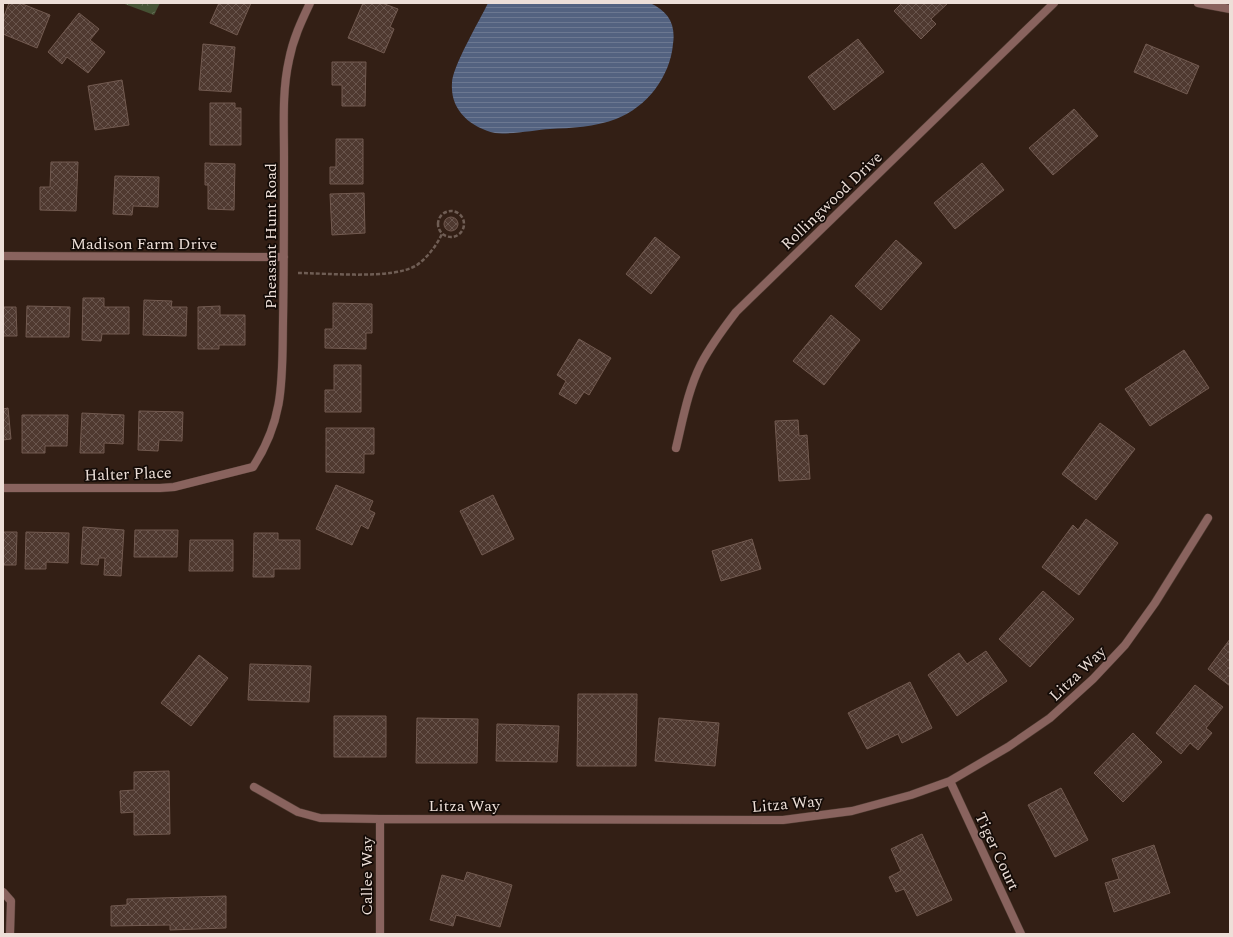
<svg xmlns="http://www.w3.org/2000/svg" width="1233" height="937" font-family="Spectral,serif">
<style>
.forest{fill:url(#forest-crowns)}
.water{fill:url(#water-rules)}
.building{fill:url(#building-cross-hatch);stroke:#725a50}
.lines{fill:none;stroke-linecap:round;stroke-linejoin:round}
.service-casing{stroke:#4d3a30;stroke-width:9}
.minor-casing{stroke:#4d3a30;stroke-width:9}
.path{stroke:#6f5d54;stroke-width:2.5;stroke-dasharray:4 2;stroke-linecap:butt}
.service{stroke:#89635e;stroke-width:8}
.minor{stroke:#89635e;stroke-width:8}
.labels{text-anchor:middle;stroke-width:3.5;stroke-linejoin:round;paint-order:stroke}
.street-label{font-size:16px;fill:#eddfd8;stroke:#140b07}
</style>
<defs>
<pattern id="forest-crowns" width="20" height="18" patternUnits="userSpaceOnUse"><rect width="20" height="18" fill="#455234"/><path d="M2 6a3 3 0 1 1 6 0M12 15a3 3 0 1 1 6 0" fill="none" stroke="#606a51"/></pattern>
<pattern id="water-rules" width="6" height="5" patternUnits="userSpaceOnUse"><rect width="6" height="5" fill="#536280"/><path d="M0 2.5h6" fill="none" stroke="#6c7891"/></pattern>
<pattern id="building-cross-hatch" width="8" height="8" patternUnits="userSpaceOnUse"><rect width="8" height="8" fill="#4f3930"/><path d="M0 0l8 8M0 8l8-8" fill="none" stroke="#69554d"/></pattern>
</defs>
<rect width="100%" height="100%" fill="#331f15"/>
<path class="forest" d="M122,3H160L154,15Z"/>
<path class="water" d="M488,3H650C668,11 676,24 673,44C670,77 647,107 616,119C595,127 571,128 550,129C536,130 507,135 495,133C470,127 450,110 452,83C452,67 480,20 488,3Z"/>
<path class="building" d="M9,3H20L50,15L37,48L3,34V19Z
M219,3H251L237,35L210,23Z
M363,3H382L398,9L390,27L394,29L384,53L348,38Z
M902,3H948L931,19L936,24L921,39L894,11Z
M79,13L99,29L90,40L105,52L88,73L67,57L62,64L48,52Z
M858,39L884,72L834,110L808,77Z
M203,44L235,47L231,92L199,90Z
M1146,44L1199,66L1187,94L1134,72Z
M332,62H366L365,106H342V85H332Z
M122,80L129,125L95,130L88,86Z
M210,103H235V108H241V145H210Z
M1074,109L1098,136L1053,175L1029,148Z
M336,139H363V184H330V167H336Z
M51,162H78L76,211L40,210V187H50Z
M205,163L235,164L234,210L208,209V185H205Z
M982,163L1004,190L955,229L934,203Z
M115,176L159,177L158,207L133,206L132,215L113,214Z
M364,193L365,233L332,235L330,194Z
M444 224a7 7 0 1 1 14 0a7 7 0 1 1-14 0Z
M655,237L680,257L651,294L626,274Z
M896,240L922,263L881,310L855,286Z
M83,298H104V307H129V334H102L101,341L82,340Z
M144,300L172,301L171,307H187L186,336L143,335Z
M333,303L372,304V333H366V349L325,348V329H333Z
M27,306L70,307L69,337H26Z
M220,306V315H245V345H219V349H198V307Z
M3,307H16L17,336H3Z
M831,315L860,340L824,385L793,361Z
M579,339L611,358L589,395L584,392L576,404L559,394L566,381L557,375Z
M1184,350L1209,388L1150,426L1125,389Z
M334,365H361V412H325V390H334Z
M8,408L11,439L3,440V409Z
M139,411L183,412L182,441L159,440L158,451L138,450Z
M82,413L124,415L123,444L104,443V453H80Z
M22,415H68L67,446H45V453H22Z
M798,420L799,436L807,435L810,479L779,481L775,421Z
M1100,423L1135,449L1096,500L1062,474Z
M326,428H374V454H364V473L326,472Z
M336,485L373,501L369,510L375,513L368,529L361,525L352,545L316,529Z
M493,495L514,539L482,555L460,511Z
M1086,519L1118,543L1079,595L1042,567L1073,525L1078,530Z
M83,527L124,530L121,576L104,575L105,558H99L98,565L81,564Z
M135,530H178L177,557H134Z
M3,532H17L16,565H3Z
M26,532L69,533L68,563L46,562V569H25Z
M254,533H278V540H300V569H274V577H253Z
M752,539L761,569L721,581L712,551Z
M190,540H233V571H189Z
M1043,591L1074,619L1030,667L999,639Z
M1230,639V686L1208,669Z
M986,651L1007,681L957,716L928,675L959,653L967,664Z
M199,655L228,678L191,726L161,703Z
M250,664L311,666L309,702L248,700Z
M910,682L932,728L902,743L898,734L867,749L848,713Z
M1195,685L1223,707L1206,728L1212,733L1198,750L1190,743L1181,754L1156,733Z
M578,694H637L636,766H577Z
M334,716H386V757H334Z
M417,718L478,719L477,763H416Z
M659,718L719,723L715,766L655,761Z
M497,724L559,726L557,762L496,761Z
M1133,733L1162,762L1123,802L1094,773Z
M169,771L170,834L134,835V812L121,813L120,791L134,790V772Z
M1061,788L1088,840L1055,857L1028,805Z
M922,834L952,900L917,916L904,889L896,892L889,877L901,871L891,849Z
M1154,845L1170,893L1114,912L1105,883L1119,879L1112,859Z
M467,872L512,885L500,927L456,915L453,926L430,920L442,875L464,881Z
M226,896V928L170,930V925L111,926V906L127,905V899Z"/>
<g class="lines">
<defs>
<path id="service" d="M3,892L11,901L10,934"/>
<path id="minor" d="M1198,3L1230,9
M3,256L284,257
M676,448C683,419 688,390 701,364C711,345 723,329 736,312L1054,3
M3,488H160L174,487L253,467C285,418 282,379 283,322C284,267 284,212 284,156C284,124 282,91 289,60C293,39 301,22 310,3
M950,781L1021,934
M254,787L298,812L320,818L380,819L783,820L852,811L911,795L950,781L1008,747L1050,718L1093,679L1125,645L1155,603L1208,518
M380,934V819"/>
</defs>
<use href="#service" class="service-casing"/>
<use href="#minor" class="minor-casing"/>
<path class="path" d="M438 224a13 13 0 1 1 26 0a13 13 0 1 1-26 0Z
M298,273C327,273 394,280 417,265C428,257 436,246 442,234"/>
<use href="#service" class="service"/>
<use href="#minor" class="minor"/>
</g>
<g class="labels">
<g class="street-label">
<text transform="translate(831 200) rotate(-44)" y="6">Rollingwood Drive</text>
<text transform="translate(270 236) rotate(-90)" y="6">Pheasant Hunt Road</text>
<text x="144" y="249">Madison Farm Drive</text>
<text transform="translate(128 473) rotate(-2)" y="6">Halter Place</text>
<text transform="translate(1077 673) rotate(-44)" y="6">Litza Way</text>
<text transform="translate(787 803) rotate(-5)" y="6">Litza Way</text>
<text x="464" y="811">Litza Way</text>
<text transform="translate(998 851) rotate(65)" y="6">Tiger Court</text>
<text transform="translate(366 876) rotate(-90)" y="6">Callee Way</text>
</g>
</g>
<rect width="1233" height="937" fill="none" stroke="#eddfd8" stroke-width="8"/>
</svg>
